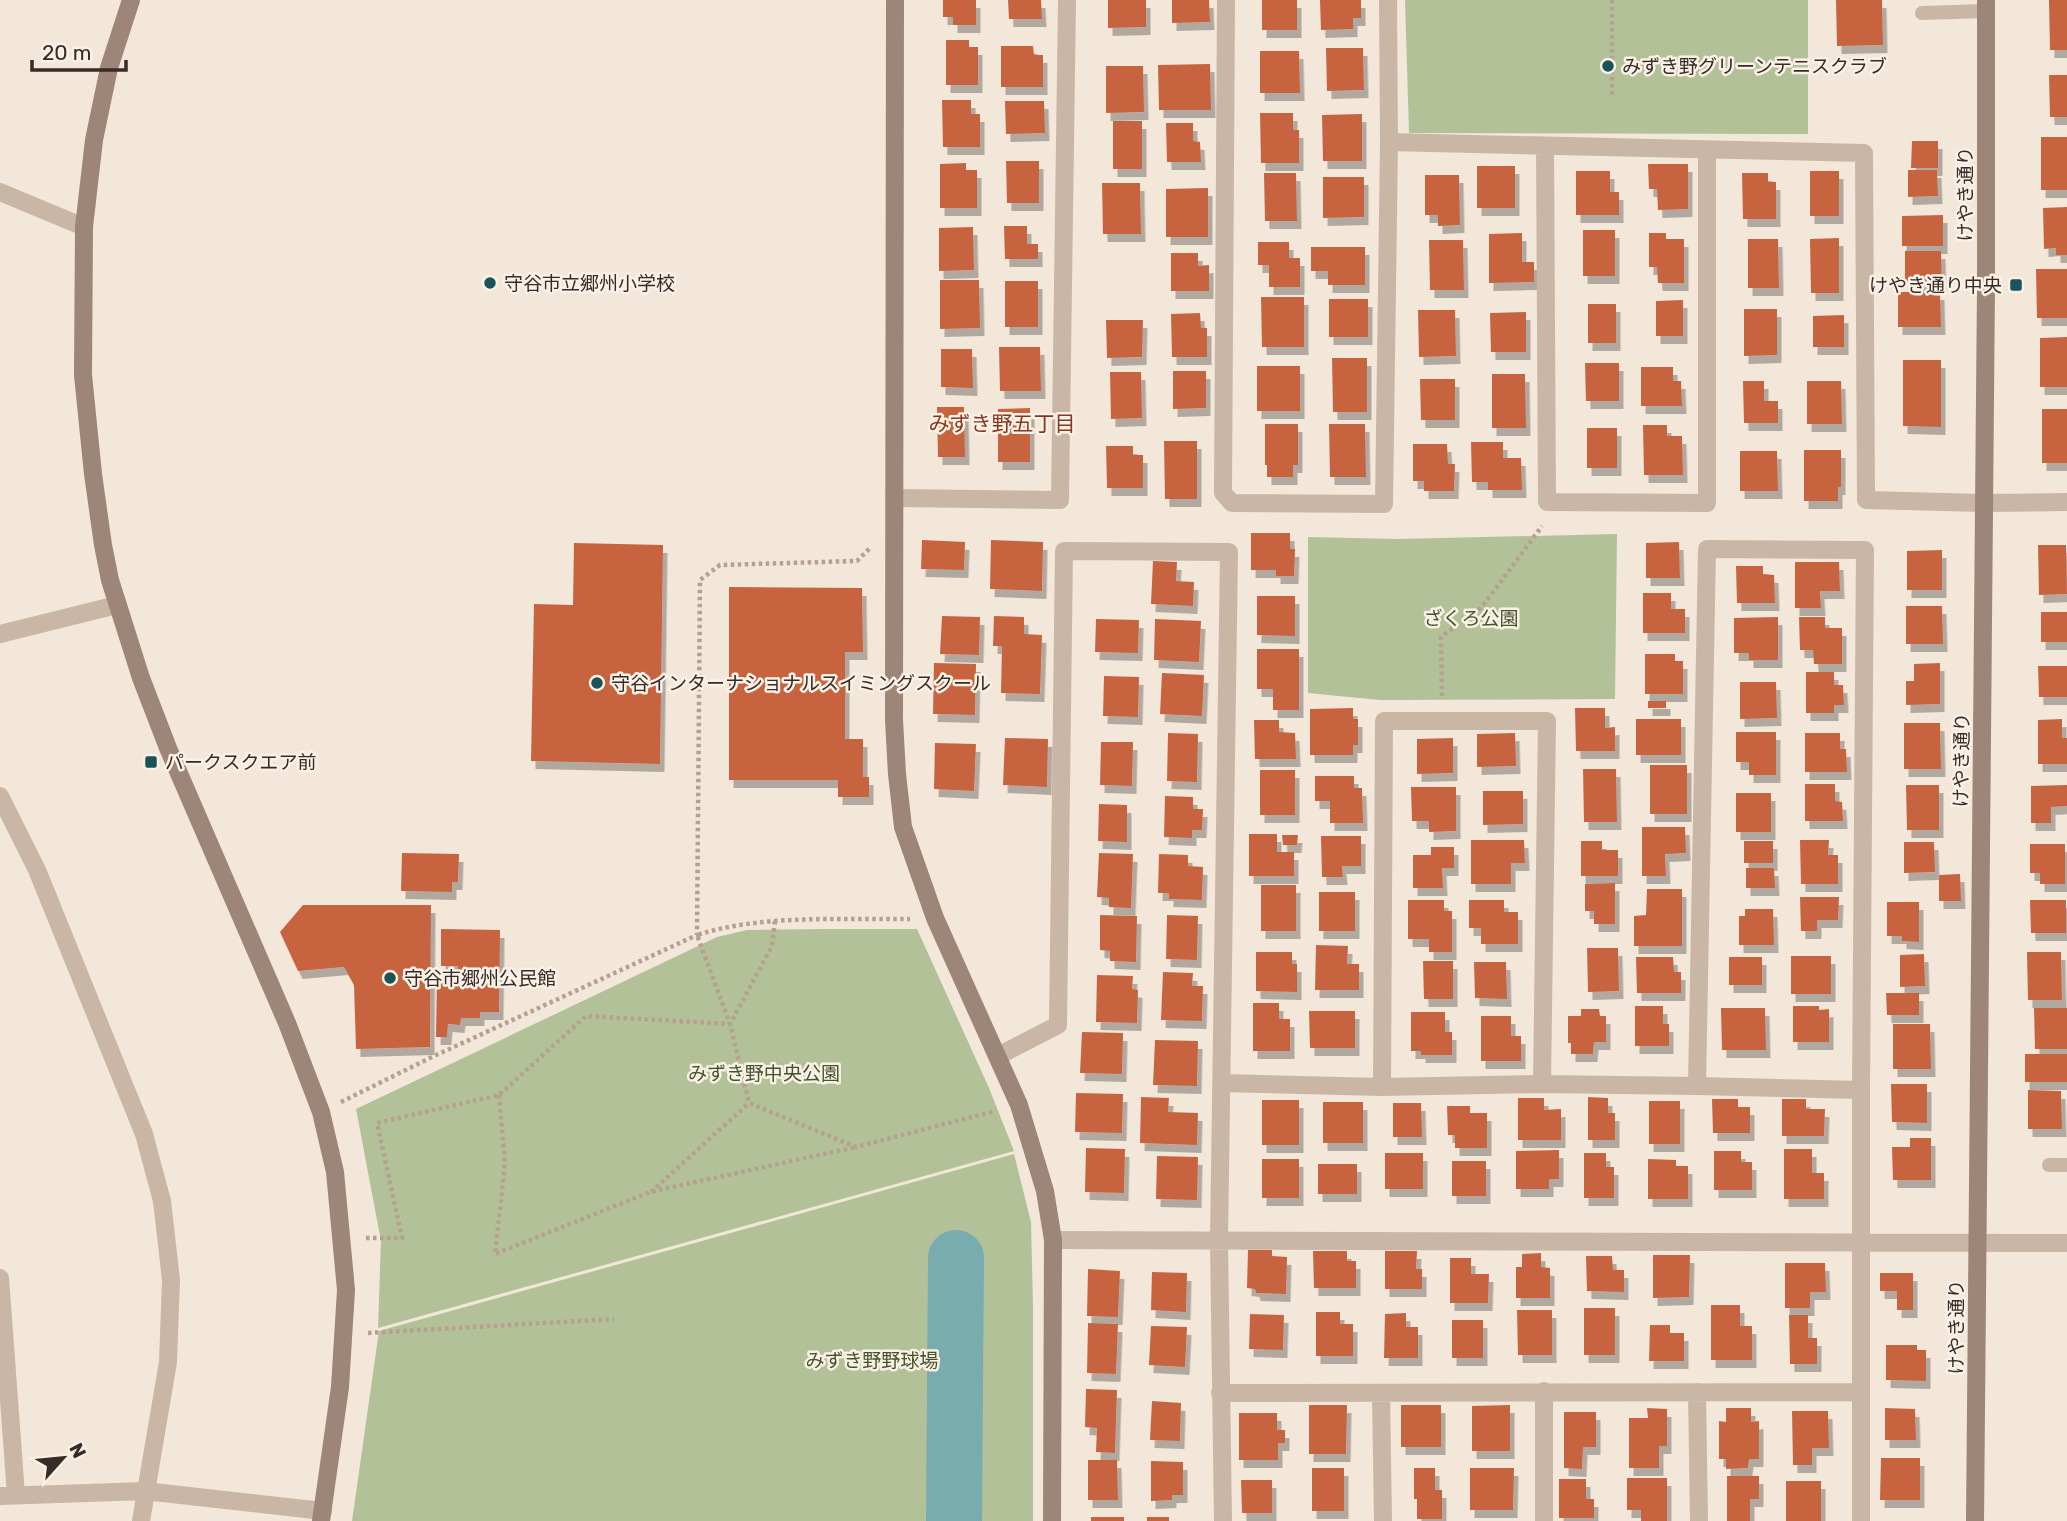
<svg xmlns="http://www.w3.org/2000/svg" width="2067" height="1521" font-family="Rubik,'Noto Sans JP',sans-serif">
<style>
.green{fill:#b3c199}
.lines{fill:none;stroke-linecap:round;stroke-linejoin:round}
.river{stroke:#78acaf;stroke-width:56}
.building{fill:#c86441;filter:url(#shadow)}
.path{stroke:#b6a08f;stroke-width:4.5;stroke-dasharray:3.5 3.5;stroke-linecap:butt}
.lane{stroke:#cab6a5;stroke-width:14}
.street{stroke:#cab6a5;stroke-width:18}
.secondary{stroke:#9d8577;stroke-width:18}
.poi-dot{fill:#1c5358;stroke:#f9f1e6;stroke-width:2.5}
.labels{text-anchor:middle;stroke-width:5;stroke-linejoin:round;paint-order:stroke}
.poi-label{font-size:19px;fill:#362b27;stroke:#f9f1e6;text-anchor:start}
.street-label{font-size:19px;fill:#362b27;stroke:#f9f1e6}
.park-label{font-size:19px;fill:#44542a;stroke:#f9f1e6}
.neighbourhood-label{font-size:21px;fill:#86381e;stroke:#f9f1e6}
</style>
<defs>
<filter id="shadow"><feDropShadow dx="4.5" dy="8" stdDeviation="0" flood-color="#0004"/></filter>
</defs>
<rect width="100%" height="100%" fill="#f2e7d9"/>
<path class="green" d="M1405,0H1808V134L1409,133Z
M1617,534L1615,699L1380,700L1308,693V537L1399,539Z
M827,929H917L989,1088L1014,1151L378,1328L381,1241L356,1109L717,937L747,930Z
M1014,1154L1031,1222L1033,1306V1521H352L379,1331Z"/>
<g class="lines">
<path class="river" d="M954,1521L956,1258"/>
</g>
<path class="building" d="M943,0H976V25H953V17H943Z
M1008,0H1041L1042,19H1009Z
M1108,0H1146V27L1108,28Z
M1172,0H1209L1210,22L1172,23Z
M1262,0H1297V30H1262Z
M1320,0H1361V18H1353V29L1321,30Z
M1836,0H1882L1883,45L1837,46Z
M2049,0H2067V50H2050Z
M946,40H969V47H978V85H946Z
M1001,46H1033L1034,55H1043V87H1001Z
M1326,48H1363L1364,90L1327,91Z
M1260,51H1299L1300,93H1260Z
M1210,64L1211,110H1159L1158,65Z
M1106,66H1143L1144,112L1106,113Z
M2049,75H2067V117H2050Z
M942,100H971V114H980V147H943Z
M1005,101H1044L1045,133L1006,134Z
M1260,113H1293V130H1299V163H1261Z
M1362,114V161H1323L1322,115Z
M1113,121H1142V169H1113Z
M1166,123H1193V141L1200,142L1201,162H1167Z
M2041,137H2067V190H2041Z
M1912,141H1938V168H1911Z
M1006,161H1039V203H1007Z
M966,163V170H977V208H940V164Z
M1648,164H1688V209L1658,210L1657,189H1649Z
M1477,166H1515V208H1477Z
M1908,170H1937L1938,196L1908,197Z
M1576,171H1610V192H1619V215H1576Z
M1810,171H1839V216H1810Z
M1264,173H1296L1297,221H1265Z
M1742,173H1768V182H1776V219H1743Z
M1425,175H1459L1460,225L1438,226V215H1425Z
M1323,177H1364V217L1323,218Z
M1102,183H1140L1141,234H1103Z
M1208,188V237H1166V189Z
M2067,207V255H2056V248L2044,249L2043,208Z
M1943,215V246H1902V216Z
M1004,226H1027V244H1038V259H1005Z
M973,227L974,270L939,271V228Z
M1583,230H1615V276H1583Z
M1522,233V262H1534V282L1489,283V234Z
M1649,233H1666V239H1684V283H1658L1657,267H1649Z
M1839,238V293H1811L1810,239Z
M1748,239H1778L1779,288H1748Z
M1429,240H1463L1464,290H1430Z
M1258,242H1289V258H1300V287H1269V265H1258Z
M1311,247H1365V285H1328V271H1311Z
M1905,251H1941L1942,285H1905Z
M1171,253H1198V266L1209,265V291H1171Z
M2036,269H2067V318H2037Z
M940,280H979L980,328L940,329Z
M1005,281H1038V327H1005Z
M1898,292H1940L1941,327H1898Z
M1261,297H1304V347H1262Z
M1329,299H1368V337H1329Z
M1683,300V336H1656V301Z
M1588,304H1616V343H1588Z
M1744,309H1777V355L1744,356Z
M1418,310H1455L1456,356L1419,357Z
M1526,312V352H1491L1490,313Z
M1200,313L1201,328H1207V357H1172L1171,314Z
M1844,315V347H1813V316Z
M1106,320H1143L1142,357L1107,358Z
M2067,337V387H2040V338Z
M999,347H1040L1041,391H1000Z
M941,349H972L973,388L941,387Z
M1332,358H1367V412H1333Z
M1903,360H1941V427L1903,426Z
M1585,363H1619V401H1586Z
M1257,366H1300V411H1257Z
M1641,367H1673V381H1681L1682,406H1641Z
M1173,371H1206V408L1173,409Z
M1110,372H1141L1142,418L1111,419Z
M1492,374H1525L1526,428H1492Z
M1420,379H1455V420H1421Z
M1743,381H1764V401H1778V423H1744Z
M1807,381H1841L1842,424H1807Z
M937,407H964L965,457H938Z
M1030,408V462H998V409Z
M2042,409H2067V463H2042Z
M1265,424H1298V465H1293V477H1267V465H1265Z
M1329,424H1365L1366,477H1330Z
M1643,425H1667V436H1682L1683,475H1644Z
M1587,428H1617V468H1587Z
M1164,441H1197V499H1165Z
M1471,442H1503V458H1521L1522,490H1488V482H1472Z
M1413,444H1447L1448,464H1455L1454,491H1424V481H1413Z
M1106,446H1133V455H1143V488H1107Z
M1804,450H1841V487H1838V501H1804Z
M1740,451H1777L1778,491H1740Z
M1251,533H1290V549H1295L1294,576H1276V570H1251Z
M922,540L965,542L964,570L921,569Z
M991,540L1043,542L1042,591L990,589Z
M1679,542L1680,578H1646V543Z
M574,543L663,545L660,764L531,761L534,604L573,605Z
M2038,545H2066L2067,594L2039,595Z
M1942,550V590H1907V551Z
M1153,561L1177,562L1176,581L1194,582L1193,606L1151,604Z
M1795,562H1839L1840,591H1820L1821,608H1795Z
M1736,566H1763V574L1774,575L1775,603H1737Z
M729,587L862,588L863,652H845V739H863V777H869V797H838V780H729Z
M1643,593H1671V609H1685V633H1643Z
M1257,596H1295V636L1257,635Z
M1906,606H1942L1943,644H1906Z
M2041,612H2067V642H2041Z
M942,616L980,617L979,655L940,654Z
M994,616L1024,617V634L1042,635L1040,694L1001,693L1002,646H993Z
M1778,617V660H1749V653H1734V618Z
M1799,617H1825V628H1842V664H1814L1813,650H1800Z
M1096,619L1139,620L1138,653L1095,652Z
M1155,619L1201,621L1199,662L1154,660Z
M1257,649H1299V710H1273V689H1257Z
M1645,654H1675V661H1683V694H1645Z
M934,663L976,664L975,715L933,714Z
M1940,663V704L1906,705V681H1914V664Z
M2038,666H2067V697H2039Z
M1806,672H1834V685H1843L1844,705H1834V713H1806Z
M1162,673L1204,675L1202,716L1160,714Z
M1104,676L1139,677L1138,717L1103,716Z
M1740,682H1776L1777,718L1740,719Z
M1648,701H1666V708H1648Z
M1353,708V719H1358V745H1353V755H1310V709Z
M1575,708H1605V728L1615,727V751H1576Z
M1636,719H1681V755H1636Z
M2062,719V738H2067V764H2038V720Z
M1254,720H1279V732L1295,733L1296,759H1255Z
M1904,723H1940L1941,769H1904Z
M1736,732H1776V775H1749V762H1736Z
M1168,733L1198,734L1197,782L1167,781Z
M1515,733L1516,766L1477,767V734Z
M1805,733H1840V749H1846L1847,772H1805Z
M1005,738L1048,739L1047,787L1003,785Z
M1453,738V773L1417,774V739Z
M1101,742H1133L1132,786L1100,785Z
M935,743L976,744L974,791L934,789Z
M1650,765H1687V814H1650Z
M1583,769H1616L1617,822H1584Z
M1260,770H1295V815H1260Z
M1315,776H1354V788H1362L1363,823H1330V801H1315Z
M1805,784H1835V801L1842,802L1843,821H1805Z
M1906,785H1939V830H1907Z
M2067,785V806L2051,807V823H2031V786Z
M1411,787H1456V831L1429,832V821H1412Z
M1483,791H1523V824L1483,825Z
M1736,793H1771V832H1736Z
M1165,796L1193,797V809H1203L1202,830H1192V838L1164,837Z
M1099,804L1127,805V842L1098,841Z
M1642,827H1685L1686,853L1665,854L1666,876H1642Z
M1249,834H1277V852H1294V876H1249Z
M1282,835H1298L1297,845H1283Z
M1321,836H1361V866H1342L1343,877H1322Z
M1471,840H1524L1525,863H1511V884H1471Z
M1800,840H1829L1828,855H1838V884H1801Z
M1581,841H1602V850H1618V876H1581Z
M1744,841H1773V863H1744Z
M1904,842H1934L1935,872L1904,873Z
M2030,844H2065V884H2040V873H2030Z
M1431,847H1454V868H1442L1443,888H1413V855H1431Z
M402,853L459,854L458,882H452V892L401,891Z
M1099,853L1133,854L1131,908L1109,907V898L1097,897Z
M1159,854L1188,855V866L1203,867L1202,900L1169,899V893H1158Z
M1746,868H1774L1775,888H1746Z
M1960,874L1961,901H1939V875Z
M1615,883V924H1594V911H1585V884Z
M1261,885H1296V931H1261Z
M1647,889H1682V946H1634V916L1646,915Z
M1319,892H1355V931H1319Z
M1800,897H1839L1838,920H1817V931H1801Z
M1408,900H1444V911H1452V952H1429V939H1408Z
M1469,900H1504V912H1518V944H1481V928H1469Z
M2030,900H2066V933H2031Z
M1887,902H1919V942L1902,941V936H1887Z
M303,905H431L430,1047L356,1049L354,985L344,967L298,971L280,932Z
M1745,909H1773L1774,945H1739V916H1745Z
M1100,915L1137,916L1136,962L1110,961V951L1100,950Z
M1167,915L1198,916L1197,960L1166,959Z
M441,929L500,930L499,1012H480V1018H461L460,1025L448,1024L447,1037H436L437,978H458V966H441Z
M1316,945L1348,946L1347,964H1359V990H1315Z
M1587,948H1618L1619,991L1588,992Z
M1256,952H1292V964H1297V992L1256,991Z
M2027,952H2061L2062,1000H2028Z
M1924,954L1925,986L1900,987V955Z
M1791,956H1831V994H1791Z
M1636,957H1673L1674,972H1681V993H1637Z
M1729,957H1762V985H1729Z
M1423,961H1453V999H1424Z
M1474,962H1506L1507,999L1475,998Z
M1163,972L1193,973L1192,986H1203L1202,1021L1161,1020Z
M1097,975L1133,976L1132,989L1138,990L1137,1023L1096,1022Z
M1886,993H1919V1015H1887Z
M1253,1003H1279V1019H1290V1051H1253Z
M1635,1006H1663V1024H1669V1046H1635Z
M1793,1006H1819V1010L1829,1009V1042H1793Z
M1721,1008H1765L1766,1050H1722Z
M2034,1008H2067V1049H2035Z
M1581,1009H1599L1600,1016H1606V1042H1594L1593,1054H1571V1043H1568V1016H1581Z
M1309,1011H1355V1048H1310Z
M1411,1012H1445V1032H1452V1055H1421V1051H1411Z
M1481,1016H1511V1036H1521V1061H1481Z
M1893,1024H1930L1931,1069H1893Z
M1082,1032L1123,1033L1122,1074L1080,1073Z
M1155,1040L1198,1041L1197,1086L1153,1085Z
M2025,1054H2067V1082H2025Z
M1891,1084H1927V1123L1892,1122Z
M2028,1090L2061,1091L2062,1129H2028Z
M1076,1093L1123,1094L1122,1133L1075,1132Z
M1141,1097L1169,1098L1168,1112L1198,1113L1197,1145L1140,1143Z
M1588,1097L1608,1098V1113H1615V1140H1588Z
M1518,1098H1544V1110L1561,1109V1140H1518Z
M1712,1099H1738V1107H1750V1133H1713Z
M1782,1099H1806V1109H1825L1824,1136H1782Z
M1262,1100H1299V1145H1262Z
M1649,1101H1680V1144H1649Z
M1323,1102H1363V1143H1323Z
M1393,1103H1421L1422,1137H1393Z
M1447,1106H1470V1113H1487V1148H1455V1135H1448Z
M1910,1138H1931V1180H1893L1892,1147H1910Z
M1086,1148L1125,1149L1124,1193L1085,1192Z
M1784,1149H1812V1173H1824V1199H1784Z
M1559,1150V1179H1549V1189H1516V1151Z
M1714,1151H1741V1162H1752V1190H1714Z
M1385,1153H1423V1189H1385Z
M1584,1153H1606V1167H1614V1198H1584Z
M1157,1156L1198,1157L1197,1200L1156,1199Z
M1262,1159H1299V1198H1262Z
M1648,1159L1676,1160V1166H1688V1199H1648Z
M1452,1161H1486V1196H1452Z
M1318,1164H1357V1194H1318Z
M1248,1250H1272V1256L1287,1257L1286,1294L1256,1293L1255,1289L1247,1288Z
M1313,1251H1347V1261H1356V1288H1314Z
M1385,1251H1417L1416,1269H1422V1289H1385Z
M1541,1253V1267L1550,1268V1298H1516V1267H1522V1254Z
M1653,1255H1690L1689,1297L1653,1298Z
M1586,1256H1612L1613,1270H1624V1292L1587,1291Z
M1450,1258H1471V1274H1489L1488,1303H1450Z
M1785,1263H1825L1826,1292H1810V1308H1785Z
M1088,1269L1120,1271L1118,1317L1087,1316Z
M1152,1272L1187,1273L1186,1312L1151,1310Z
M1880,1273H1913V1310H1897V1291H1880Z
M1711,1305H1740V1326H1752V1360H1711Z
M1584,1308H1615V1355H1584Z
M1517,1310H1552V1355H1518Z
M1316,1312H1340V1324H1353V1356H1316Z
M1406,1313V1327H1418V1358H1384L1385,1314Z
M1250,1314L1284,1315L1283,1350L1249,1349Z
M1789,1315H1808V1338H1817V1364H1790Z
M1452,1320H1483V1358H1452Z
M1088,1323L1118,1324L1116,1374L1087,1373Z
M1650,1325H1670V1333H1684V1361H1649Z
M1151,1326L1187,1327L1185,1367L1149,1365Z
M1886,1345H1917V1350H1926V1381L1886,1380Z
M1086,1389L1117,1390L1115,1453L1096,1452L1097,1428L1085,1427Z
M1152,1401L1181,1403L1180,1441L1150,1440Z
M1309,1405H1347L1346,1454H1309Z
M1401,1405H1441V1447H1401Z
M1510,1405V1451H1472V1406Z
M1647,1408L1667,1409V1446H1659V1468H1629V1418H1648Z
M1726,1408H1751V1422L1759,1421V1459H1749L1748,1468L1726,1469V1459H1719V1421L1726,1422Z
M1885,1408L1915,1409L1916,1440H1885Z
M1792,1411H1828L1829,1448H1812V1465H1793Z
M1564,1412H1596V1447H1583L1582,1469L1564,1468Z
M1239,1413H1277V1430H1285V1443H1278V1460H1239Z
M1881,1458H1920V1500H1880Z
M1088,1460H1117L1118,1500H1088Z
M1151,1461L1183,1462V1495H1172V1500L1151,1501Z
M1312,1468H1344V1511H1312Z
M1414,1468H1435V1490H1442V1519H1417V1499H1414Z
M1470,1468H1514L1513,1510H1470Z
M1727,1476H1759V1499H1750V1521H1727Z
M1627,1478H1667V1521H1641V1510H1627Z
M1559,1479H1586V1499H1594V1518H1559Z
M1241,1480H1272V1513H1242Z
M1786,1481H1821V1521H1786Z
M1091,1517H1124V1521H1091Z
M1147,1517H1169V1521H1147Z"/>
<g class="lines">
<path class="path" d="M1612,0V98
M1442,696L1441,637L1482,607L1542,526
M775,921L772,946L730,1024L749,1103L856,1147L995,1111
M499,1095L505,1164L495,1254L650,1192L856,1147
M341,1102L432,1057L697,935L700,580L720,565L857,561L871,547
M651,1192L749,1103
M366,1238H402L377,1123L499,1095L586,1016L730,1024L697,935C763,914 841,920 910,919
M368,1333L614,1319"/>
<path class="lane" d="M1922,13L1986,11
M2049,1165H2067"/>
<path class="street" d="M1226,0L1223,493L1232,503L1384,504L1389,142L1388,0
M1389,142L1864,153L1866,500L1983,503L2067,502
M1545,146L1547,502L1707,503V150
M0,192L84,227
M895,498L1060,500L1067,0
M0,634L117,605
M0,796L37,870L144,1134L162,1201L171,1280L168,1362L141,1521
M998,1056L1058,1025L1064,551L1229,552L1219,1241L1223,1521
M1222,1083L1382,1087L1542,1084L1697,1086L1861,1090
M1697,1086L1707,549L1865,550L1861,1090V1521
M1382,1087L1384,721H1547L1542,1084
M1053,1240L2067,1243
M0,1278L16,1495
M1697,1392L1699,1521
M1220,1393L1861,1392
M1381,1393L1383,1521
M0,1496L145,1491L323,1511
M1544,1521V1391"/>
<path class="secondary" d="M131,0L109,68L94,140L84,227L83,375L93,474L103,545L110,580L141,678L168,748L287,1023L321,1112L335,1172L346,1290L340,1387L321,1521
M895,0L894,720L897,774L903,827L935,918L1019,1105L1045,1191L1053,1240L1052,1521
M1975,1521L1986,286V0"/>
</g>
<g class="poi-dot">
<circle cx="1608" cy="66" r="7"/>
<circle cx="490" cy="283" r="7"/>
<rect x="2009" y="278" width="14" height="14" rx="3.5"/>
<circle cx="597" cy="683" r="7"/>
<rect x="144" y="755" width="14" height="14" rx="3.5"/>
<circle cx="390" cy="978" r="7"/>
</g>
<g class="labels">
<g class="poi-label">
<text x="1622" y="73">みずき野グリーンテニスクラブ</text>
<text x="504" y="290">守谷市立郷州小学校</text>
<text x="2002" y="292" text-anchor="end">けやき通り中央</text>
<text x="611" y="690">守谷インターナショナルスイミングスクール</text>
<text x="165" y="769">パークスクエア前</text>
<text x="404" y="985">守谷市郷州公民館</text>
</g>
<g class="street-label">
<text transform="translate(1965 194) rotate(-90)" y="7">けやき通り</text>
<text transform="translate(1961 760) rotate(-89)" y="7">けやき通り</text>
<text transform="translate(1956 1327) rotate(-90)" y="7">けやき通り</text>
</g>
<g class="park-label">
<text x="1471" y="625">ざくろ公園</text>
<text x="764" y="1080">みずき野中央公園</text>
<text x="872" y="1367">みずき野野球場</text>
</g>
<g class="neighbourhood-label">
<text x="1002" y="431">みずき野五丁目</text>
</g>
</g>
<g transform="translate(63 1458) rotate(63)" stroke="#f9f1e6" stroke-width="5" paint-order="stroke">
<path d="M0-5L12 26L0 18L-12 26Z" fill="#362b27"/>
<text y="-10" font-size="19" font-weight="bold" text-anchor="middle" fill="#362b27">N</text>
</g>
<path d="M32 60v10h94v-10" fill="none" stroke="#362b27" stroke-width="3.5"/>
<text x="42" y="60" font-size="21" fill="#362b27" stroke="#f9f1e6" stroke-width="5" paint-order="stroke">20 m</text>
</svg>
